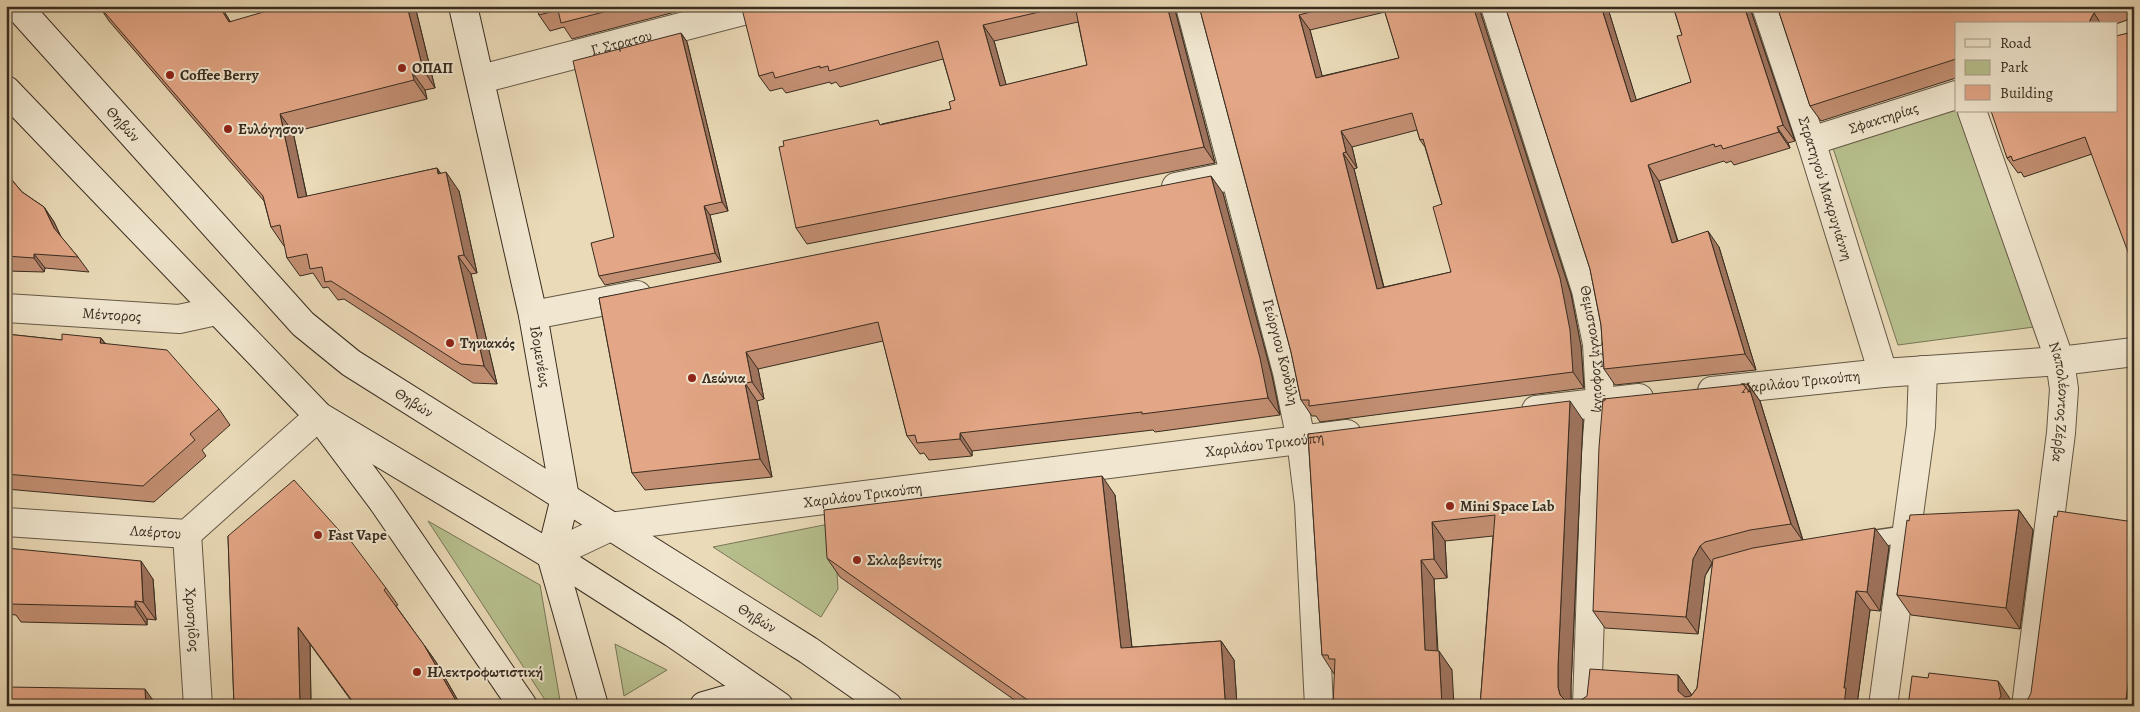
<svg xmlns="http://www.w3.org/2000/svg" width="2140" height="712" font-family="Alegreya,serif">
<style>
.green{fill:#b7c08e;stroke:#787657}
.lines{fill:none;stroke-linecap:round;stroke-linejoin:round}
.service-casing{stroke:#645846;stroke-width:19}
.minor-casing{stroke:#645846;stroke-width:30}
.secondary-casing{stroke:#382c20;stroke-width:30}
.service{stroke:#f1e7d0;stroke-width:16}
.minor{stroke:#f1e7d0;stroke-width:28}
.secondary{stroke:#f1e7d0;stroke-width:28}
.wall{fill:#c38f73;stroke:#382c20;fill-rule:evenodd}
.shaded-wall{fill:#9f745e;stroke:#382c20}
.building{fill:#e3a686;stroke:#382c20;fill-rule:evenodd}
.poi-dot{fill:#8f2418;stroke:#f1e7d0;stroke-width:2}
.labels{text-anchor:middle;stroke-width:4;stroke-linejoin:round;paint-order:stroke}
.street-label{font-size:15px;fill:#382c20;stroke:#f1e7d0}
.poi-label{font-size:15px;font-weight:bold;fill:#382c20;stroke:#f1e7d0;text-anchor:start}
</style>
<rect width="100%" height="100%" fill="#eadab7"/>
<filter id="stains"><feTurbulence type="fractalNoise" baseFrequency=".004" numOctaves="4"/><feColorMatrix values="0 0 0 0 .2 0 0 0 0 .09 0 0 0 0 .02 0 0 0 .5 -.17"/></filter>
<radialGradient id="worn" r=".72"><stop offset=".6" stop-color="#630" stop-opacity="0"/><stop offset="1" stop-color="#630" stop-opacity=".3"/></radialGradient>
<path class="green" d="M1956,108V111H1961L2034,327L1898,345L1832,145Z
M428,521L540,585L561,706H549Z
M834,523L838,589L821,617L713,547Z
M615,644L667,670L624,696Z"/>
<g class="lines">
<defs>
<path id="service" d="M1860,541L1907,534"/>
<g id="minor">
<path id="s1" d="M1190,6L1287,372L1301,440L1309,504L1319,706"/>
<path id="s2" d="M1495,6L1586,290L1597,344L1600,402L1595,463L1587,706"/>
<path id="s3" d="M1766,6L1811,141L1883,373"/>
<path id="s4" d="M481,79L762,6"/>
<path id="s5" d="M1972,111L2060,361L2064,389L2061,433L2026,706"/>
<path id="s6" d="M1811,141L1956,95"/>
<path d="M1176,187L1235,175"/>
<path id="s7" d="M6,308L179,319L216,311"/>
<path d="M533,315L637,295"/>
<path id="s8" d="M1712,391L1883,373L2060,361L2134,352"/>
<path d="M1536,410L1639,398"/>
<path id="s9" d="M6,522L187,534L319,416"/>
<path id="s10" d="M187,534L198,706"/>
<path id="s11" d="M551,555L610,527L1347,434"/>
<path d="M1883,706L1921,426L1923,370"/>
</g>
<g id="secondary">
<path id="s12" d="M17,6L303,324L351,363L808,650L888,706"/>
<path id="s13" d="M463,6L533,315L565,498L551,555L594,706"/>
<path d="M6,90L319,416L551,555L673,633L779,706"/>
<path d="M327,427L383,502L523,706"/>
<path d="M704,706L725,700L776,705"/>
</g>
</defs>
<use href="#service" class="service-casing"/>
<use href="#minor" class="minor-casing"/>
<use href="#secondary" class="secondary-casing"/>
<use href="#service" class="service"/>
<use href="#minor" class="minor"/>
<use href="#secondary" class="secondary"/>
</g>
<path class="wall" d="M99,6H221L230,22L415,6L435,88L425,90L427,99L293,132L307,197L437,168L441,174L459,191L477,273L471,274L497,384L473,383L344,299L338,300L328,287L323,288L313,273L300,276L287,258L285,246H284L271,227L264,201L109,21Z
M536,6H678L679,11L572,39L564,27L550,31L539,15Z
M748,6H1175V10L1215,163L807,244L796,228L882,124L951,109L955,100L943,59L840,87L836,82L831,84L830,82L786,93L782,88L770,91L759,76ZM1078,22L1087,65L1006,85L994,41Z
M1199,6H1480V11L1571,294L1581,346L1584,388L1320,422L1316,416H1312L1301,400L1291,352ZM1385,12L1399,58L1322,76L1310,30ZM1417,130L1420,140L1425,147L1442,204L1451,272L1384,287L1354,169L1357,168L1352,147Z
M1505,6H1626L1609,12L1636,100L1691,82L1682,35L1673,6H1751V11L1795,141L1788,143L1790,148L1734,165L1731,161L1726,163L1724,161L1659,181L1678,241L1719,247L1756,370L1615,385L1604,369L1601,325L1590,269Z
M1777,6H2134V19H2130L2116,24H1956V78L1821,121L1810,106Z
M681,33L687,42L728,211L710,215L721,262L605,285L599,276L614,237Z
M2116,111L2092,154L2024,177L2021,172L2018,173L2007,158Z
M6,173L22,192L44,207L54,222L61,237L78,257L89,272L45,268L44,272L6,271Z
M1223,193L1272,376L1280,415L1155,432L1153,430L972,451V456L929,460L924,453L920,454L907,436L883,341L758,369L764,399L757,401L772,477L645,490L632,473L599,298Z
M6,334L62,340L101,338L105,343L219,409L230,425L202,450L206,456L154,502L6,489Z
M1748,384L1760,401L1803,540L1889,547L1880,611L1870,610L1857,704L1480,706L1493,536L1445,541L1447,578L1434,579L1438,651L1452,670L1334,674L1322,655L1308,434L1583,420L1571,686V702L1574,703L1678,675L1691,694V696L1697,688L1713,563L1705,576L1698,634L1605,628L1593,611Z
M1115,495L1132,647L1221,641L1234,660L1237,706H1023L840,577L827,558Z
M2019,510L2033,530L2020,629L1911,615L1897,595L1909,521Z
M228,536L386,588L398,605L396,606L436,662L461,706H355L310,644L311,706H234Z
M6,548L153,579L156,620L147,619V625L21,622L16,615L6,614Z"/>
<path class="shaded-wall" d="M219,6H221L242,41L229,22Z
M407,6H415L435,88L423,69Z
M1167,6H1175V10L1215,163L1204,147Z
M1473,6H1480V11L1571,294L1581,346L1584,388L1573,372Z
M1601,6H1605L1609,12L1642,118L1631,102Z
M1744,6H1751V11L1795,141L1783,125Z
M2094,13L2101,24H2090V20Z
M1299,15L1310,30L1327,94L1316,78Z
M983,25L994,41L1011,102L1000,86Z
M681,33L687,42L728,211L722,202Z
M412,72L425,90L427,99L414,80Z
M280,114L293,132L311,217L298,198Z
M1777,127L1788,143L1790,148L1779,132Z
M1341,131L1352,147L1357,168L1346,152Z
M1343,153L1354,169L1388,305L1377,289Z
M1648,165L1659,181L1683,259L1672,243Z
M437,168L449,186L446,172L459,191L477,273L464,255Z
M1211,176L1223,193L1272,376L1280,415L1268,398Z
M704,206L710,215L721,262L715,253Z
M44,207L54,222L64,243L54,228Z
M1708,231L1719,247L1756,370L1745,354Z
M34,254L45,268L44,272L34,258Z
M458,256L471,274L497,384L484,366Z
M101,338L112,354L100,343Z
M746,352L758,369L764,399L752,382Z
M745,383L757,401L772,477L760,459Z
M1748,384L1760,401L1803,541L1791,524Z
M1570,401L1583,420L1571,686V706L1560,695L1558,687V667Z
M960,433L972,451V456L960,439Z
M1102,476L1115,495L1134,667L1121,648Z
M2019,510L2033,530L2020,629L2006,608Z
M1432,522L1445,541L1447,578L1434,559Z
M1875,528L1889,547L1880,611L1867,592Z
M1700,546L1712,563L1705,576L1698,634L1686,617L1693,559Z
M1421,560L1434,579L1438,669L1425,650Z
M141,561L153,579L156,620L143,602Z
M1856,591L1870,610L1857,704L1858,706H1844V688Z
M135,601L147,619V625L135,607Z
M298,627L310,644L311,706H300Z
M1221,641L1234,660L1237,706H1229L1225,699Z
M2134,643V706H2125Z
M424,645L436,662L461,706H459Z
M1439,651L1452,670L1454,706H1442Z
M1678,675L1691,694V706L1678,691Z
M6,680L13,690L6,693Z
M1998,681L2011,700L2012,706H1995Z
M145,689L157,706H146Z"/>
<path class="building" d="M99,6H219L229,22L284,6H407L423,69L412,72L414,80L280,114L298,198L437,168L438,174L446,172L464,255L458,256L484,366L461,364L331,281L325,282L322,267L310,269L307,254L287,258L280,225L271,227L263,196Z
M536,6H627L561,23L558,10L539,15Z
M748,6H1065L983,25L1000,86L1087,65L1075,6H1167L1204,147L796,228L779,147L784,146L783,141L878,120L880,125L951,109L949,102L955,100L938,41L829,71L828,66L820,68V66L775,78L773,72L759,76L742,9Z
M1199,6H1333L1299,15L1316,78L1399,58L1383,6H1473L1560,278L1570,330L1573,372L1309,406V400H1301L1291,352ZM1412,113L1420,140L1423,139L1442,204L1433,207L1451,272L1377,289L1343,153L1346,152L1341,131Z
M1505,6H1601L1631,102L1691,82L1677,36L1682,35L1673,6H1744L1783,125L1777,127L1779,132L1723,149L1721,145L1715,147L1714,144L1648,165L1672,243L1708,231L1745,354L1604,369L1601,325L1590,269Z
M1777,6H2109L2099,9L2094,13L2090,20V24H1956V59L1810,106Z
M2134,29V268L2085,137L2013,161L2011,156L2007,158L1991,111H2116V36L2128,33Z
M681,33L722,202L704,206L715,253L599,276L591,243L614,237L573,61Z
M6,173L22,192L44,207L54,228L78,257L34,254V258L6,256Z
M1211,176L1260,358L1268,398L1142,414V412L960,433V439L917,443L915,435L907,436L878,322L746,352L752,382L745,383L760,459L632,473L599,298Z
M6,334L62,340V334L101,338L100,343L167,350L219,409L190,434L195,440L143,486L6,474Z
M1748,384L1791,524L1750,530L1705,542L1700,546L1693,559L1686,617L1593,611L1599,447L1603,399Z
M1570,401L1558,667V687L1560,695L1565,700L1574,703L1581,700L1587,696L1590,669L1678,675V691L1685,697L1691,696L1697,688L1713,559L1753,548L1875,528L1867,592L1856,591L1844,688H1846L1844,706H1480L1495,515L1432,522L1434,559L1421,560L1425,650L1439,651L1442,706H1333L1335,659H1329L1328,655H1322L1308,434Z
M1102,476L1121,648L1221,641L1225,699L1236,706H1036L827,558L824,510Z
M294,480L345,537L347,536L386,588L384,590L424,645L459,706H356L298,627L300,706H234L228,536Z
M2019,510L2006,608L1897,595L1907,520L1909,521L1910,515Z
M2058,511L2134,522V643L2125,706H2025L2026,703L2031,693L2054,516L2057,517Z
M6,548L141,561L143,602L135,601V607L9,604L8,597H6Z
M1929,673L1998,681L2001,696L1995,706H1908L1912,676L1928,678Z
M6,687L145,689L146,706H6Z"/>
<g class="poi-dot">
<circle cx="402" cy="68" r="5"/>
<circle cx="170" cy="75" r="5"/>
<circle cx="228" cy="129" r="5"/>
<circle cx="450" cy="343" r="5"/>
<circle cx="692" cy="378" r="5"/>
<circle cx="1450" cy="506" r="5"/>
<circle cx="318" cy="535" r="5"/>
<circle cx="857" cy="560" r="5"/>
<circle cx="417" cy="672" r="5"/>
</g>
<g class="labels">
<g class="street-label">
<text dy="5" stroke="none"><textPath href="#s4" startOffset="145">Γ. Στρατου</textPath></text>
<text dy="5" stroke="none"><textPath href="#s6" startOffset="76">Σφακτηρίας</textPath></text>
<text dy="5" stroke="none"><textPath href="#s12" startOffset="159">Θηβών</textPath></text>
<text dy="5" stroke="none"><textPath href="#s3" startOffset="192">Στρατηγού Μακρυγιάννη</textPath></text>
<text dy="5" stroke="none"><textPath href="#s7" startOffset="106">Μέντορος</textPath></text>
<text dy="5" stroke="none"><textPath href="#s2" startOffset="358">Θεμιστοκλή Σοφούλη</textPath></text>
<text dy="5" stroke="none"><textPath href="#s1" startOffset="358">Γεώργιου Κονδύλη</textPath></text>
<text dy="5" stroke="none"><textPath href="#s13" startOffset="359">Ιδομενέως</textPath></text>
<text dy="5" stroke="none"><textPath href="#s8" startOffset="89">Χαριλάου Τρικούπη</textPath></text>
<text dy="5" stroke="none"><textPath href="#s12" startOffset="564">Θηβών</textPath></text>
<text dy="5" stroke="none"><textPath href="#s5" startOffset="306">Ναπολέοντος Ζέρβα</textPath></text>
<text dy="5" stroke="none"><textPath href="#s11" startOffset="725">Χαριλάου Τρικούπη</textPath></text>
<text dy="5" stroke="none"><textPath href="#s11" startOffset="320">Χαριλάου Τρικούπη</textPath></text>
<text dy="5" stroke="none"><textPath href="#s9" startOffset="150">Λαέρτου</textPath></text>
<text dy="5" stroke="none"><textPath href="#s12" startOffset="969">Θηβών</textPath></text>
<text dy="5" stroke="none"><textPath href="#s10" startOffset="86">Χρυσηίδος</textPath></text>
</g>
<g class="poi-label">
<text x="412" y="73">ΟΠΑΠ</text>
<text x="180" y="80">Coffee Berry</text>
<text x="238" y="134">Ευλόγησον</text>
<text x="460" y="348">Τηνιακός</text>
<text x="702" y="383">Λεώνια</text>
<text x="1460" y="511">Mini Space Lab</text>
<text x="328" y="540">Fast Vape</text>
<text x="867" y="565">Σκλαβενίτης</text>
<text x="427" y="677">Ηλεκτροφωτιστική</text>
</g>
</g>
<rect width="2140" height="712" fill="none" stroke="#eadab7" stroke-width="25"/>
<rect x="8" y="8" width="2125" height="697" fill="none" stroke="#382c20" stroke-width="2.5"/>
<rect x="12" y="12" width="2115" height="687" fill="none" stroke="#382c20"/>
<rect x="1955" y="22" width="162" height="90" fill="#f1e7d0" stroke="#a79c8a"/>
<rect x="1965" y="39" width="25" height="8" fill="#f1e7d0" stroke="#a79c8a"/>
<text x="2000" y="48" font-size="15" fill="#382c20">Road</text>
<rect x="1965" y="60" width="25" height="15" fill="#b7c08e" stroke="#a79c8a"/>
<text x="2000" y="72" font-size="15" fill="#382c20">Park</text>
<rect x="1965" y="85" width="25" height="15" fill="#e3a686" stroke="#a79c8a"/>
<text x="2000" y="98" font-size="15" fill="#382c20">Building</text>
<rect width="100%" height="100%" filter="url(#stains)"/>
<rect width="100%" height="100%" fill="url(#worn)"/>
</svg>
